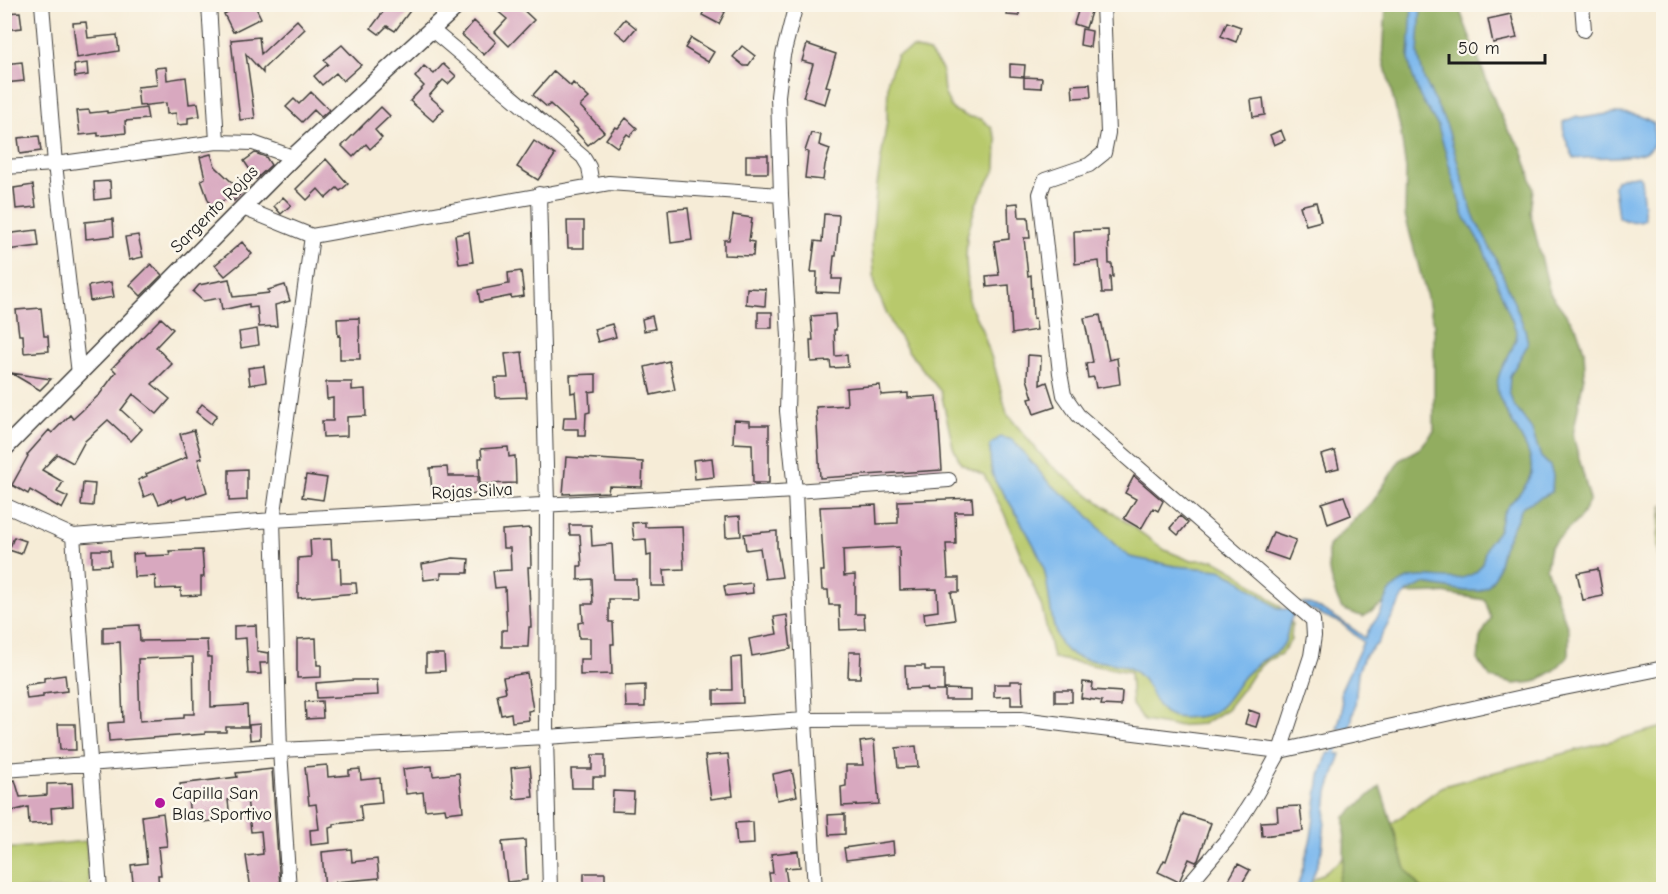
<svg xmlns="http://www.w3.org/2000/svg" width="1668" height="894" font-family="'Comic Neue',sans-serif">
<style>
.green{fill:#b8c96c;stroke:#6a7244;stroke-width:1.5}
.forest{fill:#92ad60;stroke:#57643e;stroke-width:1.5}
.water{fill:#7ab7ed;stroke:#4b6a84;stroke-width:1.5}
.lines{fill:none;stroke-linecap:round;stroke-linejoin:round}
.stream{stroke:#7ab7ed;stroke-width:4}
.building{fill:#d8a8bf;fill-rule:evenodd}
.minor-casing{stroke:#3d3b38;stroke-width:16}
.tertiary-casing{stroke:#3d3b38;stroke-width:19}
.minor{stroke:#fff;stroke-width:14}
.tertiary{stroke:#fff;stroke-width:16}
.poi-dot{fill:#b5179e;stroke:#fbf7ec;stroke-width:2}
.labels{text-anchor:middle;stroke-width:5;stroke-linejoin:round;paint-order:stroke}
.street-label{font-size:18px;fill:#1c1c1c;stroke:#fbf7ec}
.poi-label{font-size:18px;fill:#1c1c1c;stroke:#fbf7ec;text-anchor:start}
</style>
<rect width="100%" height="100%" fill="#fbf7ec"/>
<filter id="ink" filterUnits="userSpaceOnUse"><feTurbulence type="fractalNoise" baseFrequency=".0167" numOctaves="2"/><feDisplacementMap in="SourceGraphic" scale="12" xChannelSelector="R" yChannelSelector="G"/><feConvolveMatrix kernelMatrix="1 2 1 2 8 2 1 2 1" color-interpolation-filters="sRGB"/></filter>
<filter id="wash" filterUnits="userSpaceOnUse"><feTurbulence type="fractalNoise" baseFrequency=".008" numOctaves="4" result="noise"/><feDisplacementMap in="SourceGraphic" scale="24" xChannelSelector="R" yChannelSelector="G"/><feGaussianBlur stdDeviation="1.35" result="paint"/><feColorMatrix in="noise" values="0 0 0 0 0 0 0 0 0 0 0 0 0 0 0 0 0 1.4 0 .05"/><feComposite in="paint" operator="in"/></filter>
<g filter="url(#wash)">
<rect width="100%" height="100%" fill="#f6ecd7"/>
<path class="green" d="M913,48L929,52L942,69L944,92L952,109L966,116L981,119L991,127L997,140L996,168L976,204L967,236L966,259L969,303L982,330L995,368L1007,414L1048,463L1073,483L1165,550L1189,560H1215L1238,573L1281,607L1292,624L1291,640L1281,654L1266,661L1254,672L1245,686L1227,709L1203,724L1173,726L1144,721L1132,705L1130,672L1053,658L1042,608L1004,513L984,475L961,464L953,447L941,392L909,352L892,325L875,287L872,244L876,192L887,120L888,79L897,55Z
M1663,504L1664,576H1663C1656,548 1657,533 1663,504Z
M1663,727V889L1309,890L1307,885L1443,786Z
M86,841L90,889H5V849Z"/>
<path class="forest" d="M1386,5H1461L1460,11L1497,107L1508,130L1521,147L1528,168L1533,189L1530,212L1550,293L1577,329L1584,350L1585,371L1573,435L1590,500L1580,518L1550,547L1546,568L1569,631V655L1555,670L1535,682L1514,684L1491,678L1478,661L1480,638L1491,618L1485,600L1443,593L1399,594L1363,617L1342,609C1331,586 1327,572 1328,546L1374,500L1400,460L1420,448L1434,431V324L1405,215L1406,170L1400,127L1383,58Z
M1380,786L1406,869L1421,889H1336L1344,860L1345,817Z"/>
<path class="water" d="M1412,5H1421L1418,54L1424,79L1447,126L1473,215L1496,259L1525,329L1528,344L1510,376L1509,391L1513,404L1531,428L1541,457L1550,466L1553,475L1552,492L1523,506L1503,548L1496,575L1488,586L1480,591H1465L1424,584L1409,591L1403,597L1377,644L1364,657L1358,672L1355,706L1350,728L1337,729L1342,711L1341,690L1363,642L1341,623L1307,608L1301,603C1315,601 1352,628 1365,638C1368,629 1374,623 1379,615C1384,608 1385,597 1391,591C1417,561 1453,591 1477,571C1484,565 1483,554 1487,546C1489,540 1495,537 1498,531C1501,526 1500,519 1503,514C1510,500 1528,489 1531,472C1535,447 1504,418 1498,393C1493,370 1515,354 1517,333L1483,248L1463,214L1438,126L1420,97L1411,71L1409,58Z
M1614,113C1630,113 1641,114 1654,124C1654,131 1656,141 1652,147C1644,160 1590,156 1574,159L1564,135L1563,122L1577,116L1582,118Z
M1638,175L1641,179L1645,219C1637,223 1626,222 1618,217L1614,186L1616,180L1627,176Z
M1000,437L1013,440L1049,483L1082,509L1113,543L1130,557L1175,566L1220,570L1235,577L1279,609H1292L1295,613C1285,624 1291,637 1280,649C1277,653 1270,655 1265,659C1258,663 1250,670 1244,676C1233,689 1225,709 1207,715C1203,716 1198,717 1194,717C1147,724 1159,684 1131,669C1111,658 1078,666 1063,647C1048,629 1051,583 1041,560C1032,539 1019,519 1008,500C1004,493 999,487 995,481C990,470 990,457 990,445Z
M1328,753L1341,754L1328,792L1322,850L1309,889H1297L1311,838L1320,776Z"/>
<g class="lines">
<path class="stream" d="M1332,758L1338,743"/>
</g>
<g id="blocks">
<path class="building" d="M242,4H254L261,18L233,32L224,14Z
M389,4H415L395,31L387,26L379,34L371,28Z
M489,4H517L534,20L509,46L495,32L507,19Z
M708,4L725,12L719,24L702,15Z
M1008,4H1019V16L1007,15Z
M1079,8L1091,12L1086,28L1074,24Z
M20,12L22,28L4,30V13Z
M1511,14L1517,38L1493,43L1488,19Z
M625,19L636,28L626,40L615,31Z
M297,20L305,29L263,69V73L246,54L255,118L240,120L231,40L259,37L261,54Z
M474,21L496,42L484,55L462,35Z
M86,22L88,38L117,35L119,51L77,58L73,23Z
M1227,22L1241,27L1236,42L1221,36Z
M1082,29L1092,31L1090,47L1080,45Z
M691,38L714,52L708,62L685,48Z
M807,44L836,54L826,86L830,87L825,104L803,97L813,64L802,61Z
M342,45L361,65L343,81L336,73L322,85L314,76L328,64L324,60Z
M742,46L755,56L748,66H744L733,57Z
M22,62L24,81L4,83V64Z
M87,63L88,75L75,77L74,65Z
M443,64L456,76L448,84L443,80L429,96L444,109L433,121L410,101L424,86L415,77L424,66L434,74Z
M1010,64L1025,65L1024,77L1010,76Z
M166,67L167,80L186,77L189,104L198,103L200,116L188,118V124L177,125L176,113L167,114L166,103L139,106L137,87L157,85L155,68Z
M554,71L571,86L573,83L589,98L580,106L604,132L588,145L576,132L578,130L550,104L547,107L533,95Z
M1024,77L1042,78L1041,88L1024,87Z
M1090,84L1091,97L1073,98L1072,85Z
M311,92L329,110L321,117L314,110L302,122L286,107L294,99L299,104Z
M1263,98L1265,115L1253,117L1251,100Z
M381,107L390,116L375,130L382,138L370,149L366,144L353,157L342,146Z
M146,108L148,119L125,121L126,133L98,136V133L80,135L77,111L89,110L90,113L107,111V113Z
M626,118L637,128L630,136L627,134L617,147L606,139L615,127L618,128Z
M1281,130L1285,140L1274,145L1270,135Z
M811,133L821,135L819,145L830,149L825,165L823,180L805,178L808,152L805,151Z
M39,136L41,151L20,154L18,138Z
M534,141L555,155L538,180L517,167Z
M255,153L266,157L271,165L256,179L244,161Z
M211,154L215,166L242,192L234,201L231,198L210,205L201,180L205,178L200,157Z
M746,155H768V173H746Z
M326,159L348,184L340,191L337,188L326,198L318,189L307,200L296,189Z
M110,181L111,198L95,200L94,182Z
M33,185L36,207L16,209L14,188Z
M283,197L291,205L281,214L274,206Z
M1316,202L1321,221L1306,225L1300,206Z
M1018,203L1019,217H1028L1030,238H1024L1028,276L1031,275L1033,319L1035,318L1037,330L1012,334L1009,285L987,287L986,276L999,275L994,241L1009,239L1008,204Z
M688,208L692,240L671,243L668,210Z
M824,214L839,215L836,256H834L832,279H842L840,293L816,292L817,272H811L815,241L822,242Z
M733,215L752,218L749,241L754,242L753,256L724,255V240H729Z
M113,219L114,236L86,239L85,222Z
M567,221H584V248H568Z
M37,230L39,246L7,250L5,234Z
M1108,230L1109,264H1112L1113,277H1110L1111,293H1102L1099,261L1075,264L1074,231Z
M469,232L473,262L459,264L455,235Z
M138,235L143,257L129,260L125,237Z
M242,242L252,254L225,276L215,265Z
M151,264L162,275L141,296L130,285Z
M521,271L524,296L511,298V296L480,302L478,290L509,284L508,273Z
M229,279L233,297L269,293L268,290L285,285L290,301L275,305L277,326L259,327L257,307L249,308V304L222,310L220,298L203,301L193,292L199,285Z
M111,282L114,297L90,301L88,286Z
M747,288L766,289L765,306L746,304Z
M41,308L44,336H48L49,351L24,353L23,335H19L16,310Z
M758,312H772V328H758Z
M835,314L836,330H834L835,356L847,355L848,367L831,368L830,361L811,362L810,340H813L811,316Z
M1100,315L1109,360L1117,358L1120,384L1096,388L1094,377L1088,378L1086,364L1093,362L1084,318Z
M652,316L655,329L644,331L642,319Z
M161,318L173,329L156,347L172,364L152,384L170,399L157,414L133,394L121,410L142,429L131,441L108,420L85,441L73,463L57,454L42,470L63,482L57,492L68,497L62,509L30,490L28,494L12,485L28,456L27,455L49,430L52,433L70,415L73,419L100,394L116,372L112,368Z
M359,318L360,359H340V335L338,336L337,319Z
M612,324L616,337L598,342L594,329Z
M257,329L259,345L241,348L239,332Z
M522,352L527,397L496,398L495,378H508L505,354Z
M1028,355L1041,356L1040,385L1047,382L1055,407L1034,414L1029,399L1033,398L1027,379Z
M669,361L675,390L651,395L645,367Z
M264,366L266,382L250,385L248,368Z
M11,373L51,379L40,390Z
M596,374V391L589,392L590,412L586,413L585,436H578V429H563L564,417H577L575,392L571,393L570,375Z
M326,382H352V390L365,389L366,416L347,417V436L323,437L322,421H333V398L327,399Z
M880,385L881,395L908,393V398L937,396L942,470L820,478L816,407L847,405L846,388Z
M202,404L217,415L211,424L196,412Z
M734,420L750,421V425H769V483H753L752,444L733,443Z
M194,430L202,458L198,459L207,492L187,499L186,496L172,501L171,499L159,504L154,493L144,497L138,480L147,476L146,474L187,457L180,434Z
M508,447L509,457L515,456L516,483L480,484L479,458H482L481,449Z
M1335,451L1339,468L1326,471L1321,455Z
M566,457L643,462L642,487L609,486L608,492L563,494Z
M712,458L714,477L695,479L693,460Z
M447,467L448,476H478V494L461,495V490L432,492L430,468Z
M247,469V500L229,501V470Z
M306,475L327,478L323,500L302,497Z
M1134,476L1163,501L1158,511L1153,508L1141,529L1124,519L1136,499L1125,493Z
M83,483L95,484L93,506L81,505Z
M1344,496L1351,515L1328,524L1322,503Z
M972,498L973,512H955L956,544H946L948,578H959V592H951L955,620L925,624L924,613L938,611L937,589L900,590L899,547L843,550L844,576L855,575V614H864L865,629L840,630L839,605H829L828,590H822L821,571H824L820,507L876,505L877,524L898,523V501Z
M740,516L741,536L726,537L725,517Z
M1180,516L1188,523L1178,535L1170,528Z
M645,522V527L682,526L684,569L664,570L665,586H651V555L647,556L646,539L634,540L632,523Z
M569,525H591L592,546L612,544L614,579H636L637,599H609V622H613L614,644H611L612,674L580,675V659H590V638H579L578,623L583,622L582,604H593L592,579L578,580V566H582L580,535H570Z
M530,528L531,567H528L531,627H529L528,647H502V630H507L505,587L495,588L493,571L511,570L510,548H503L502,530Z
M777,531V547L782,577L765,579L760,548L746,550L744,534Z
M1273,532L1296,540L1288,560L1265,552Z
M14,537L26,541L21,554L9,550Z
M331,539L332,559H340L341,583H356L357,593L298,598V558L311,557L310,540Z
M92,550H110L111,565L92,566Z
M202,550L204,577H201V595L181,596V588L156,589L155,576L134,577L133,554L144,553L145,556L170,555L169,551Z
M453,558L469,559L468,573H441V578L424,580L422,564Z
M1598,569L1603,596L1583,600L1577,573Z
M752,583L753,593L726,596L724,586Z
M787,615L791,649L752,656L749,639L777,634L774,617Z
M139,625L140,641L207,640L208,657H211V707L247,705L248,727H226V732H205V734L109,741L108,723L123,722L120,642L103,643V627ZM193,657L194,714H184V718L140,721L138,659Z
M256,625L257,651L268,653V663H260L261,674H248L246,638L234,639V626Z
M316,638L317,665H321V677L297,678V639Z
M849,652H861L860,678H848Z
M426,654H444L445,671L426,672Z
M741,657L743,703L714,704V690H732L731,658Z
M905,666H925V670H944V691H928L927,688L906,689Z
M527,673L533,710L528,711L529,720L512,722L511,713L501,715L497,694L506,692L503,677Z
M65,675L67,691L43,694V697L27,699L25,685L44,682V678Z
M354,680H377L378,695L317,698L316,683Z
M1010,681H1022L1023,705H1011V696L994,697V684H1010Z
M1083,682L1093,683L1092,690L1122,692L1121,706L1101,705L1102,701L1081,698Z
M645,685V707H626L625,686Z
M945,689L970,690V700H945Z
M1055,690H1072V702H1055Z
M322,701L323,718L306,719L305,702Z
M1249,710L1260,714L1256,727L1245,724Z
M58,724H75L76,750H60Z
M260,724V739L250,740L249,725Z
M874,740L879,804L842,806L841,787L846,786V765H863L860,742Z
M916,746L918,767L898,768L896,748Z
M728,754L733,796L711,799L705,756Z
M592,755H605V777H593V788H572L571,769H592Z
M327,765L328,777L349,775V770L360,769L361,780L380,778L382,803L360,805L362,821L334,824V827L329,828L330,843L311,845L310,830L319,829L316,804L309,805L305,767Z
M432,766L433,776L459,773L463,811L446,813L445,808L425,810L423,792L406,794L403,769Z
M530,766L533,797L514,799L511,768Z
M272,769L280,886L251,890L246,856L263,854L261,831L251,832L247,798L228,800L230,819L204,822L203,815L190,817L188,798L181,799L180,784L237,777L236,773Z
M792,770L797,796L777,800L773,774Z
M15,780L20,797L47,795V784L72,783L73,806L51,808L52,823L29,824L28,807L8,812L4,798V783Z
M613,791L634,792L633,812L612,811Z
M1300,806L1303,831L1262,836L1261,822L1278,821L1277,807Z
M163,813L167,846L158,847L161,875H158L159,890H134L131,865L147,863L142,816Z
M845,814V834L829,835L828,815Z
M1183,814L1211,823L1198,860L1196,862L1189,859L1179,882L1158,872L1164,860L1166,861Z
M753,822L754,844L737,845L735,823Z
M525,840L527,880L507,882L502,842Z
M893,841L894,854L846,860L844,848Z
M351,849L352,862L377,859L379,878L336,882L337,890H325L322,852Z
M798,851L800,867L785,868L788,887L771,889L769,873H773L771,854Z
M1238,864L1250,870L1238,890H1223Z
M584,873H605V888L584,889Z"/>
</g>
</g>
<g filter="url(#ink)">
<use href="#blocks" fill-opacity="0" stroke="#3d3b38" stroke-width="1.5"/>
<g class="lines">
<defs>
<path id="minor" d="M42,4L55,164L79,374
M209,4L217,142
M796,4L783,55L778,96L781,195L789,337L787,411L795,491L805,720L815,890
M1103,4L1108,133L1104,153L1089,165L1045,180L1040,194L1060,373L1064,395L1078,415L1313,620L1314,636L1311,656L1280,751L1255,796L1229,837L1184,890
M1582,4L1584,30
M432,30L583,157L589,167L592,185
M4,167L55,164L217,142L253,143L293,157
M539,194L547,505L546,737L550,890
M243,208L312,236L609,183L781,195
M4,505L73,536L273,520L795,491L949,480
M73,536L100,890
M4,770L280,750L546,737L805,720L1021,719L1280,751L1554,690L1664,668
M289,890L280,750L273,520L312,236"/>
<path id="tertiary" d="M4,449L293,157L459,4"/>
</defs>
<use href="#minor" class="minor-casing"/>
<use href="#tertiary" class="tertiary-casing"/>
<use href="#minor" class="minor"/>
<use href="#tertiary" class="tertiary"/>
</g>
</g>
<circle class="poi-dot" cx="160" cy="803" r="6"/>
<g class="labels">
<g class="street-label">
<text transform="translate(214 209) rotate(-45)" y="6">Sargento Rojas</text>
<text transform="translate(472 491) rotate(-3)" y="6">Rojas Silva</text>
</g>
<g class="poi-label">
<text x="172" y="799">Capilla San<tspan x="172" dy="21">Blas Sportivo</tspan></text>
</g>
</g>
<rect width="1668" height="894" fill="none" stroke="#fbf7ec" stroke-width="24"/>
<path d="M1449 54v9h96v-9" fill="none" stroke="#1c1c1c" stroke-width="3"/>
<text x="1458" y="54" font-size="18" fill="#1c1c1c" stroke="#fbf7ec" stroke-width="4.5" paint-order="stroke">50 m</text>
</svg>
